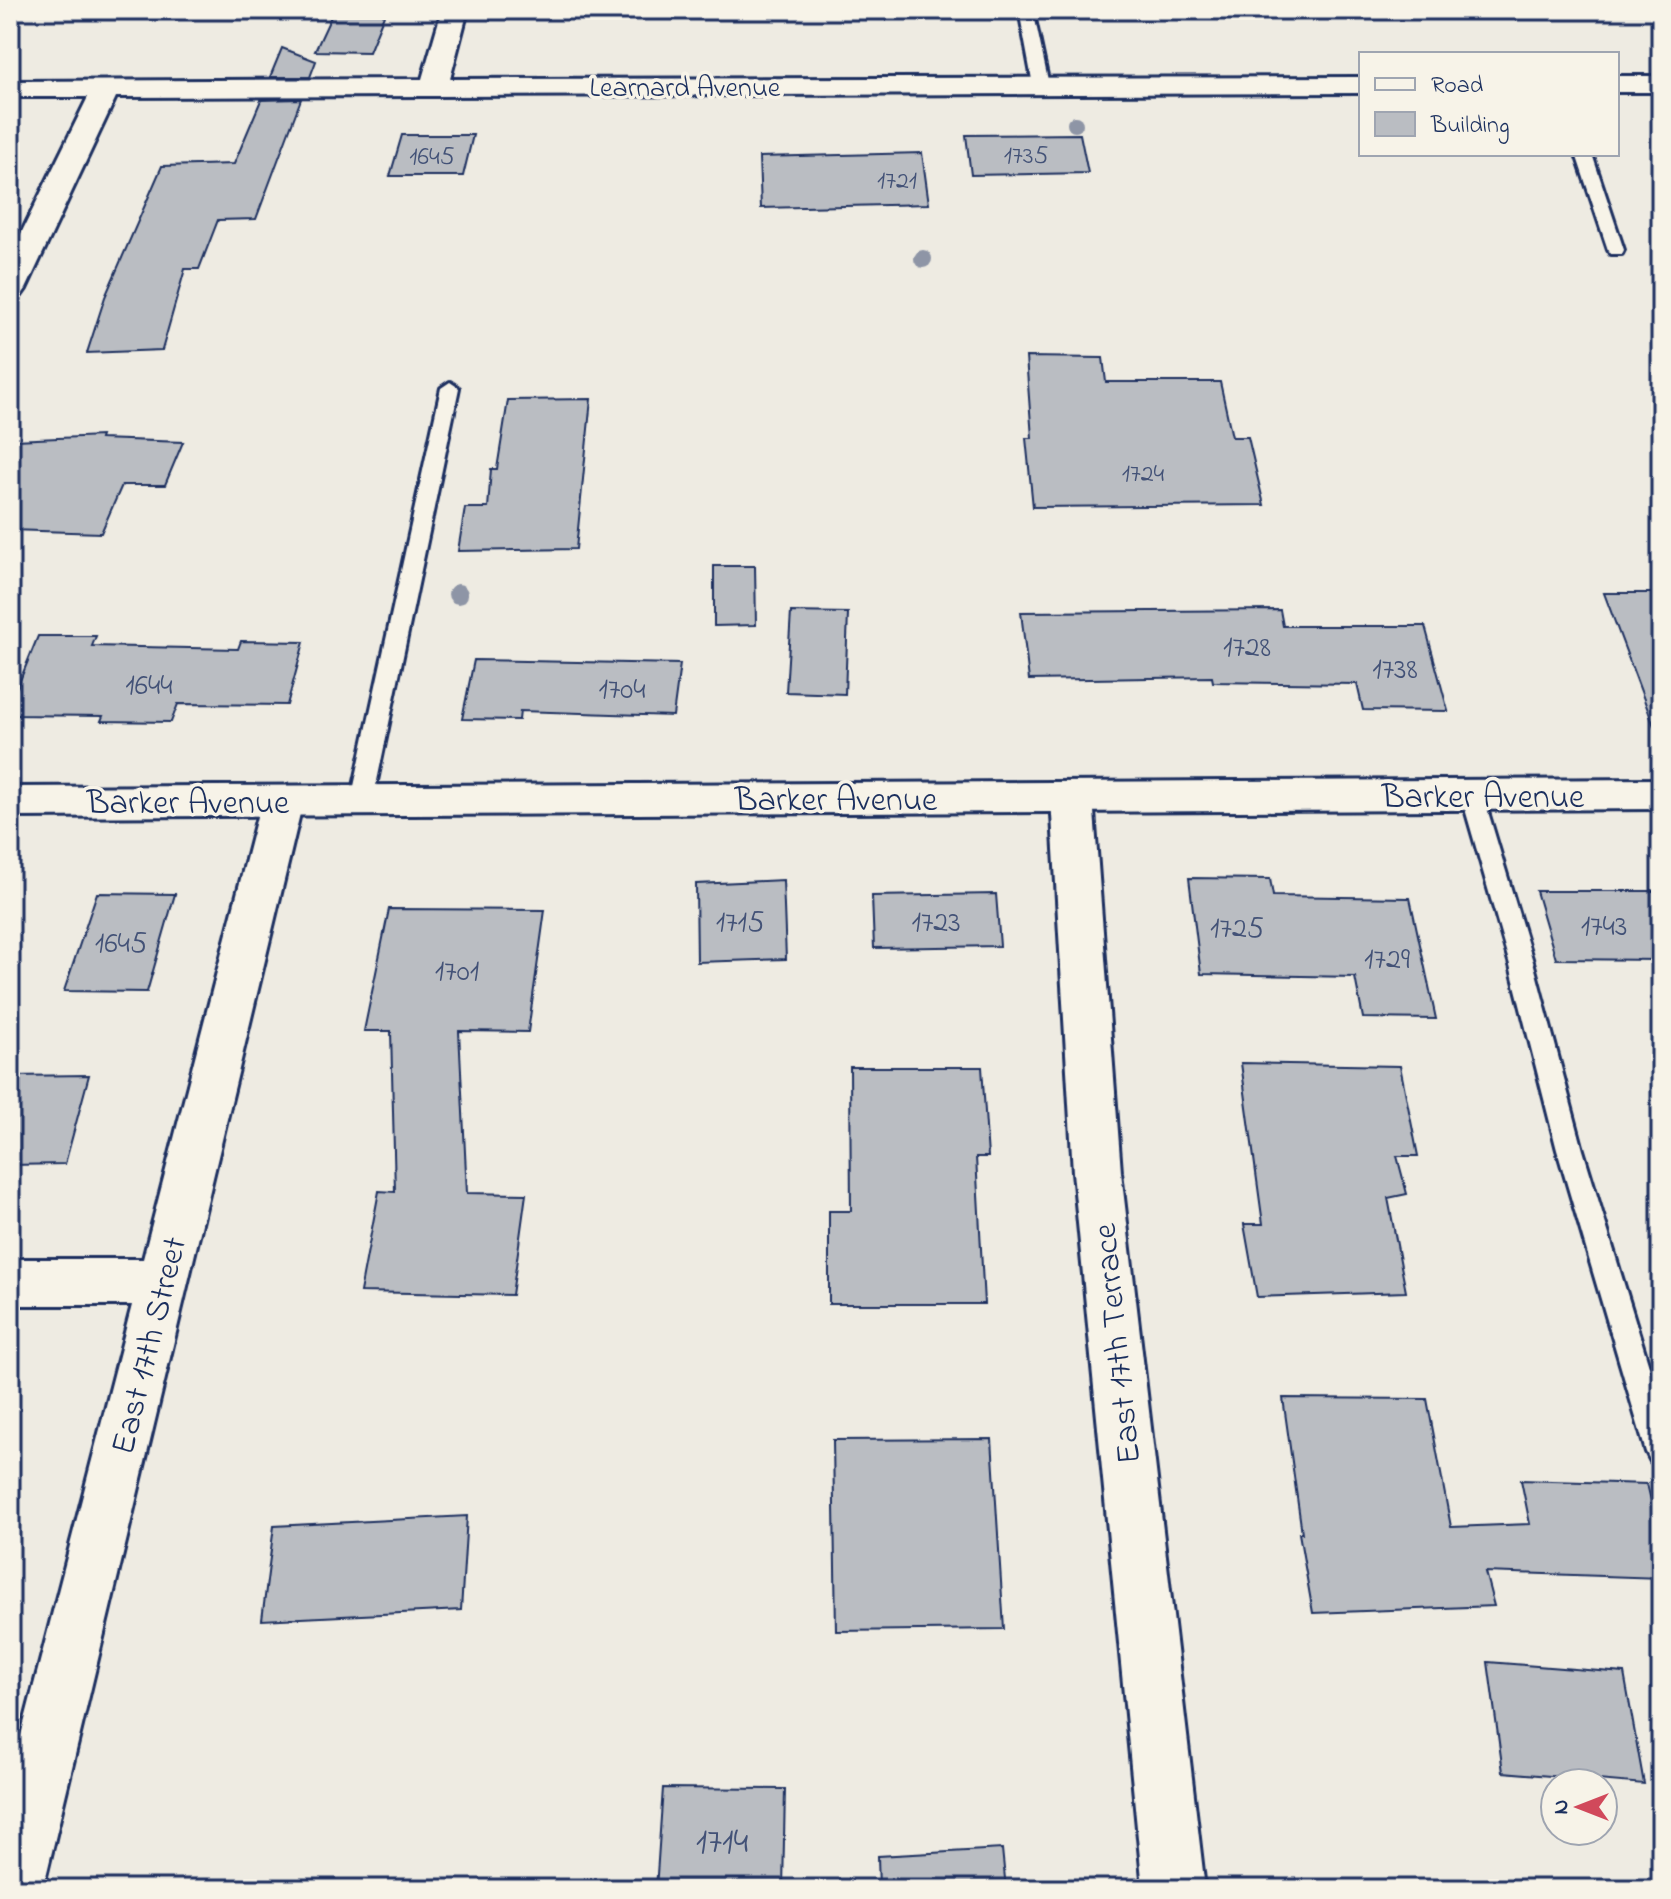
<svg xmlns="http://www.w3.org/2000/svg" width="1671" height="1899" font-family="'Indie Flower',sans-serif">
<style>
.building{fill:#babdc2;stroke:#1b2f5e;stroke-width:2}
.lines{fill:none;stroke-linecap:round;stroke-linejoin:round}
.lane-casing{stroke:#1b2f5e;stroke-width:6}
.street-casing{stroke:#1b2f5e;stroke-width:6}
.secondary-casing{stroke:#1b2f5e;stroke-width:6}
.lane{fill:#f7f3e8;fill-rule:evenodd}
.street{fill:#f7f3e8;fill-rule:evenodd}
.secondary{fill:#f7f3e8;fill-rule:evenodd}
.tree{fill:#8e95a6}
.labels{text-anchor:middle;stroke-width:7;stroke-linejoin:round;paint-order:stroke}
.far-number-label{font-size:26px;fill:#435277}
.far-street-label{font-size:28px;fill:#1b2f5e;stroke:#f7f3e8}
.number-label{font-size:30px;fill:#435277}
.street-label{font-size:34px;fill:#1b2f5e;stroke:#f7f3e8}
.near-number-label{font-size:36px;fill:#435277}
</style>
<rect width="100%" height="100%" fill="#eeebe2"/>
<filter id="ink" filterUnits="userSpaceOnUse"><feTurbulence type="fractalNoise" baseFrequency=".0125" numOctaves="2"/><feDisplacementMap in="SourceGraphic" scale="16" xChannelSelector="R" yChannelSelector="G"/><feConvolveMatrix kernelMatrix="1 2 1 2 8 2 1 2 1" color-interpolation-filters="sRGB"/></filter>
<g filter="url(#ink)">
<path class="building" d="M334,10H386L369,52L315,51Z
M282,48L316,61L310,77H270Z
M301,99L256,219L218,220L199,269H185L162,350L87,353L105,297L162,166L234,164L261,100Z
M1080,134L1088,173L971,175L966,135Z
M402,135H473L463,176H390Z
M922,153L929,204L761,208L759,157Z
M1026,357L1103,358L1106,382H1220L1232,437H1248L1264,505L1033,507L1026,438H1032Z
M591,399L576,549L458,551L465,508H488L491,469H497L508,400Z
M101,436L100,439L183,442L165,485H122L101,533L10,530V456L15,440Z
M714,566H755L756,625L714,626Z
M1604,593H1661V733L1657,734Z
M1280,610L1283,626H1425L1448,711L1363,710L1357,684L1213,682L1212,677L1029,680L1021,612Z
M791,612L848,613L845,694L786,692Z
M38,636H96L92,646L238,649L241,641L304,642L287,705L178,704L171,722L101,721L103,716L10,715V705Z
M474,660L680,664L673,716L520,711L519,720L462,719Z
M1189,878L1270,879L1273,896L1410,898L1436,1019L1363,1018L1355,977L1201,974Z
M783,880L786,959L697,962L696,884Z
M1536,891H1661V960L1556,959Z
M97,893L175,894L147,992L64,991Z
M996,894L1000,946L874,948L872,896Z
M389,909L545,910L528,1032L459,1031L467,1193L526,1194L512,1295L360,1292L379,1191L395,1192L391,1031H364Z
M1241,1063L1400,1066L1418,1156H1397L1407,1194L1388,1198L1406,1292L1257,1297L1244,1224H1263Z
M850,1067H982L988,1157H976L984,1304H829V1211H851Z
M89,1075L65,1164L10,1165V1076Z
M1283,1398L1427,1399L1451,1527L1530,1524L1521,1480L1647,1484L1661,1541V1578L1485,1572L1494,1606L1313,1613L1299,1533H1302Z
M992,1439L1004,1629L836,1631L833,1440Z
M467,1516L461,1610L262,1620L274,1526Z
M1488,1662L1624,1673L1644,1784L1503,1772Z
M663,1788L785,1789L783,1889H656Z
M1002,1849L1006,1889H879L878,1856Z"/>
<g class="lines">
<defs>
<path id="lane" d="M1019,10H1033L1049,85L1046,88H1036L1033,85Z
M1576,154H1592L1624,250L1622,254H1610L1608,250Z
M450,382L459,388L373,800L370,806L362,808L354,806L351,800L441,388Z
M1472,787L1480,789L1483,795L1534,965L1583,1150L1661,1405V1466L1651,1462L1646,1452L1557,1150L1510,965L1461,795L1464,789Z"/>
<path id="street" d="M442,10H468L450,79L1361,77V93L116,97L26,289L21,296L10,299V256L88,97H10V81L422,79Z
M1617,76H1661V92H1617Z
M1072,783L1087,787L1093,798L1121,1172L1205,1889H1143L1073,1172L1051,798L1057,787Z
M282,786L297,790L303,801L43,1889H10V1778L132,1305H10V1259H143L261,801L267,790Z"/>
<path id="secondary" d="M1661,779V809L10,817V787Z"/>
</defs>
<use href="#lane" class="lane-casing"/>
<use href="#street" class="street-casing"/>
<use href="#secondary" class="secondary-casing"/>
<use href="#lane" class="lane"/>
<use href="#street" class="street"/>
<use href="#secondary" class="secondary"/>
</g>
<g class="tree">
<circle cx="1075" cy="124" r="8"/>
<circle cx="923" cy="259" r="9"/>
<circle cx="458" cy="594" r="10"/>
</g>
</g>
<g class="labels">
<g class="far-number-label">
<text x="1026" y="163">1735</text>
<text x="432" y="164">1645</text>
<text x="897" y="188">1721</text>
<text x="1143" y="481">1724</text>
</g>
<g class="far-street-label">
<text x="685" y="96">Learnard Avenue</text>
</g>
<g class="number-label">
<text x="1247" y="656">1728</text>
<text x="1395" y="678">1738</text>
<text x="149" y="694">1644</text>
<text x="622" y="698">1704</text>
<text x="740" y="931">1715</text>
<text x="936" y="931">1723</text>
<text x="1604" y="935">1743</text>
<text x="1237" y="937">1725</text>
<text x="121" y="952">1645</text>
<text x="1387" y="968">1729</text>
<text x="457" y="980">1701</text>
</g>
<g class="street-label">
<text x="1483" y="807">Barker Avenue</text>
<text x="836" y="810">Barker Avenue</text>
<text x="188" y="813">Barker Avenue</text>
<text transform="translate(1115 1344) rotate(-96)" y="12">East 17th Terrace</text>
<text transform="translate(147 1345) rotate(-76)" y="12">East 17th Street</text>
</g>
<g class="near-number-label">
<text x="722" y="1852">1714</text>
</g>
</g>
<rect width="1671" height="1899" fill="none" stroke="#f7f3e8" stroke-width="40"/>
<rect x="20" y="20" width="1631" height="1859" fill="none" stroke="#1b2f5e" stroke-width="3" filter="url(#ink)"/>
<rect x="1359" y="52" width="260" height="104" fill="#f7f3e8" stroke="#9fa5b1" stroke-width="2"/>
<rect x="1375" y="78" width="40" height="12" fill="#f7f3e8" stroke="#9fa5b1" stroke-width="2"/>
<text x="1431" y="92" font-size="24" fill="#1b2f5e">Road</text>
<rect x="1375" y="112" width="40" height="24" fill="#babdc2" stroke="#9fa5b1" stroke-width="2"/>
<text x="1431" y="132" font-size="24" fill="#1b2f5e">Building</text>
<g transform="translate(1579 1807) rotate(270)"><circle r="38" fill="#f7f3e8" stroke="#9fa5b1" stroke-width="2"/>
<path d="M0-6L14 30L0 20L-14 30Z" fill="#d1495b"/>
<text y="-12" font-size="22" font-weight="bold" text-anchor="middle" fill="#1b2f5e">N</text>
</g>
</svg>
